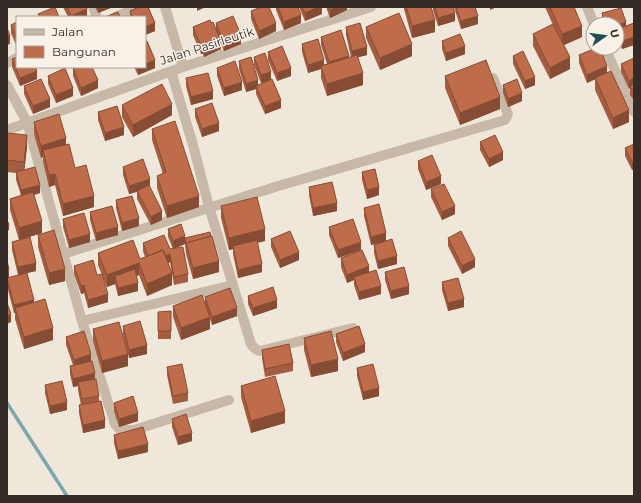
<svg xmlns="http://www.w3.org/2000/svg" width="641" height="503" font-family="Montserrat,sans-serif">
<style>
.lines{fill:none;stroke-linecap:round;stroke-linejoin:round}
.stream{stroke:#7ca7ac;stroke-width:3.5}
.street{stroke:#c8b8a8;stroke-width:10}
.wall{fill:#a45d40}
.shaded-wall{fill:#864c34}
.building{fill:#bf6c4a;stroke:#864c34}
.labels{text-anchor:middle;stroke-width:3;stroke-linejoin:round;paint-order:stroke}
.street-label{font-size:12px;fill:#352c28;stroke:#f8f1e7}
</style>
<rect width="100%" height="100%" fill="#f0e7db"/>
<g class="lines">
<path class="stream" d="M7,403L67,496"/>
<path class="street" d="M93,7L97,17
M165,7L183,67
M587,7L594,24
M115,17L139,7
M605,48L634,112
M7,63L17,58
M171,71L193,145L209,207L251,344C253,347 255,350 260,351L353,328
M7,85L27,122L82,321L115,424L120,430H134L229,400
M7,130L183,67L371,7
M63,254L275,187L505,120L508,114L493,78
M82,321L233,285"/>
</g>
<path class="wall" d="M63,7H87V17H68Z
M95,7H113L98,13Z
M139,7H148L155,23V31L145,35V17H130V11Z
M276,7H298L301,23L284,30L276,10Z
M299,7H322V14L305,21Z
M326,7H347V10L330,18Z
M404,7H431L435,32L412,38L404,9Z
M433,7H453L455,21L438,26L433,10Z
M454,7H475L478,24L461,29Z
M545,7H574L582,37L564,45L570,69L550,79L533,46V34L553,25Z
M251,11L276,31L259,39L251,19Z
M602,13L626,26L634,23V45L622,49L618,37L617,24H602Z
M17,22V47L11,33V25Z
M211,23L216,30V23L241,44L224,51L221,43V49L204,57L203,54H201L193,35V27Z
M346,27L367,55L358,57L363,85L327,96L321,78V69L308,73L302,52V44L324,65L327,64L321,45V37L349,57H351L346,35Z
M366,27L412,56L380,70L366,38Z
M442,41L465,54L446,61L442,49Z
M268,52L291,76L277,81L268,60Z
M579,55L607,73L629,122L613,129L595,90V79L587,83L579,63Z
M513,56L535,85L525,89L513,64Z
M254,57L271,79L281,108L265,114L256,94V89L246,92L239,69V61L258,85L264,82L261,83L254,65Z
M634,58V100L630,95V88L629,89L621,72V64Z
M12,59L37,79L20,86L12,67Z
M134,67H145L155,68L138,75Z
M73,68L98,88L81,96L73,76Z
M217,68L242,90L224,96L217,76Z
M48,76L73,96L56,103L48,84Z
M445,76L500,109L460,125L445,88Z
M186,78L213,99L191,105L186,86Z
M503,85L522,101L508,107L503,93Z
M24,86L50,107L33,114L24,94Z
M122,105L172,115L133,137L122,117Z
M195,109L219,131L202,137L195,117Z
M98,112L124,135L105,141L98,120Z
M34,122L66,144L75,168L94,207L63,216L55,185L49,187L43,162V157L41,158L34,134Z
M152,129L199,207L167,218L157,188V176L163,174L152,140Z
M7,133L27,147L24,170L40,193L34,195L42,233L19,240L10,210V199L21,195L16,180V173L7,172Z
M480,142L503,160L489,167L480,150Z
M634,144V169L632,170L625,156V148Z
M418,161L441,184L426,190L418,169Z
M123,167L150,187L162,220L151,225L137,199V192L129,194L123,175Z
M362,172L379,195L367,199L362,180Z
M309,187L337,211L313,216L309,195Z
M431,189L455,214L442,220L431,197Z
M116,200L139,226L122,231L116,208Z
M221,206L265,241L257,242L262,272L238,278L233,254V249L229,250L221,218Z
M364,208L386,241L397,264L378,269L374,253V245L378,243L371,245L364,216Z
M90,212L118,235L96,241L90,220Z
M63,219L90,242L69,248L63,227Z
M329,227L361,250L338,258L329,235Z
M168,229L185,238L219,272L193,279L186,254L185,244L174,249L188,274V282L174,285L170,262L168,263L172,285L147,296L139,275L136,276L138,291L118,296L115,284L107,287L98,265V253L140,259L145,257L143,251V243L170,249H173L168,237Z
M38,235L65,281L49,285L38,247Z
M448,238L475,267L462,274L448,246Z
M271,239L299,260L280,268L271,247Z
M12,242L36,271L27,273L34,302L53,340L24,349L15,319V313H14L7,286V278L18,275L12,250Z
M341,258L369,272L381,294L359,300L354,285V280L347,283L341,267Z
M74,266L97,275L108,302L88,308L84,293L81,294L74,274Z
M385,272L409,294L391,299L385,280Z
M442,282L464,307L448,311L442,290Z
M248,296L277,308L253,316L248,304Z
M205,297L237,316L212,325L210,319V329L181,340L173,317V306L205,304Z
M171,311V339H158V312Z
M123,326L147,354L129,358L123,334Z
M93,329L128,366L102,373L93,341Z
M336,334L365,352L343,361L336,342Z
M66,337L91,361L99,396V401L105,428L83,433L79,413V405H81L78,390V386L73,387L70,374V366L73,365L66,345Z
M304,338L338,371L311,377L304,350Z
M262,350L293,363V371L265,377L262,358Z
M167,367L188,393V401L173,404L167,375Z
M357,368L379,396L363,400L357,376Z
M45,385L67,410L50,414L45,393Z
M241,386L285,423L251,433L241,397Z
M114,403L138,421L119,427L114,411Z
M172,419L192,441L178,445L172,427Z
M114,435L148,452L118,459L114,443Z"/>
<path class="shaded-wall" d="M7,7H8V12L7,13Z
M98,7H113L98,13Z
M197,7H206L197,11Z
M318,7H322V14L305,21V13Z
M337,7H347V10L330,18V10Z
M490,7H497L490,10Z
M87,9V17H71V16Z
M455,13V21L438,26V18Z
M301,15V23L284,30V22Z
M478,16V24L461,29V21Z
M435,20V32L412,38V26Z
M626,22V30L618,29V32L617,33V25Z
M155,23V31L145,35V27Z
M276,23V31L259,39V31Z
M582,26V37L562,46V34Z
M241,35V44L224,51V43Z
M10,36V44L7,45V37Z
M634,37V45L622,49V41Z
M221,41V49L204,57V49Z
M412,44V56L380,70V58Z
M201,46H203V54H201Z
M465,46V54L446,61V53Z
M367,47V55L352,59V51Z
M349,56V64L329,70V62Z
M570,57V69L550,79V68Z
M155,60V68L138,75V67H145V64Z
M324,60V68L321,66V69L308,73V65Z
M607,66V74L587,83V75Z
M291,68V76L277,81V73Z
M37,71V79L20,86V78Z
M271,72V80L261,83V75Z
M363,73V85L327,96V84Z
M535,77V85L525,89V81Z
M634,78V86L630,87V88L629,89V81Z
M98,80V88L81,96V88Z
M258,80V88L256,86V89L246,92V84Z
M242,82V90L224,96V88Z
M73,88V96L56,103V95Z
M213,91V99L191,105V97Z
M522,93V101L508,107V99Z
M500,97V109L460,125V113Z
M50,99V107L33,114V106Z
M281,100V108L265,114V106Z
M172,104V115L133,137V125Z
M629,110V122L613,129V118Z
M219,123V131L202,137V129Z
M124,127V135L105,141V133Z
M27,135V147L24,174V162Z
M66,138V150H43V157L41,158V146Z
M503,152V160L489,167V159Z
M634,161V169L632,170V162Z
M55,174V185L49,187V175Z
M441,176V184L426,190V182Z
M150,179V187L129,194V186Z
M40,185V193L21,198V190Z
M379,187V195L367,199V190Z
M94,196V207L63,216V204Z
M199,196V207L167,218V206Z
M337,203V211L313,216V208Z
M455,206V214L442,220V212Z
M162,211V220L151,225V217Z
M139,218V226L122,231V223Z
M42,221V233L19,240V228Z
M9,222V230L7,231V223Z
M118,227V235L96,241V233Z
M265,229V241L233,249V246V249L229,250V238Z
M386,233V241L371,245V237Z
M90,234V242L69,248V240Z
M185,236V244L173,249V241Z
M361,242V250L338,258V250Z
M299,252V260L280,268V260Z
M170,254V262L164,265V257Z
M397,256V264L378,269V261Z
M475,259V267L462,274V266Z
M219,261V272L193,279V268Z
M36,263V271L18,275V267Z
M139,263V275L117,284L115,276V284L107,287V275Z
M262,264V272L238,278V270Z
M369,266V274L354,277V280L347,283V275Z
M7,269H9V277H7Z
M65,269V281L49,285V273Z
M172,273V285L147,296V284Z
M138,283V291L118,296V288Z
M84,285V293L81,294V286Z
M381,286V294L359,300V292Z
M409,286V294L391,299V291Z
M108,294V302L88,308V300Z
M464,299V307L448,311V303Z
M34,300V308H15V313H14V305Z
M277,300V308L253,316V308Z
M237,308V316L212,325V317Z
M11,314V322L7,324V316Z
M210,317V329L181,340V328Z
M53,328V340L24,349V337Z
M365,344V352L343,361V353Z
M147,345V354L129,358V350Z
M91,354V362L74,368V360Z
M128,354V366L102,373V361Z
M338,359V371L311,377V365Z
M95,373V381L78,382V386L73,387V379Z
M379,388V396L363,400V392Z
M67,402V410L50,414V406Z
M285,411V423L251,433V421Z
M138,413V421L119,427V419Z
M105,420V428L83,433V425Z
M192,433V441L178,445V437Z
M148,444V452L118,459V451Z"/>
<path class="building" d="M55,7L59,17H40L38,14Z
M67,7H87V9L71,16Z
M139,7H148L155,23L145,27V17H132L130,11Z
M261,7H269L276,23L259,31L251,11Z
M278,7H298L301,15L284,22Z
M302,7H318L305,13Z
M329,7H337L330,10Z
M406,7H431L435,20L412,26Z
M435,7H453L455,13L438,18Z
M456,7H475L478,16L461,21Z
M550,7H574L582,26L562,34Z
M621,8L626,22L617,25V24H605L602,13Z
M118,12L120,17H105Z
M399,13L412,44L380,58L366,27Z
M233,16L241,35L224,43L216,23Z
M210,20L211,23L213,22L221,41L204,49L203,46H201L193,27Z
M17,22V39L11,25Z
M360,23L367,47L352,51L346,27Z
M634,23V37L622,41L618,29Z
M553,24L570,57L550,68L533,34Z
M7,28L10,36L7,37Z
M341,30L349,56L329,62L321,37Z
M460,34L465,46L446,53L442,41Z
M318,39L324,60L308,65L302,44Z
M145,41H147L155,60L145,64Z
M282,46L291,68L277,73L268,52Z
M596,48H600L607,66L587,75L579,55Z
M523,51L535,77L525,81L513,56Z
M265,53L271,72L261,75L254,57Z
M357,55L363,73L327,84L321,66Z
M17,57V67H35L37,71L20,78L12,59Z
M251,57L258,80L246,84L239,61Z
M634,58V78L629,81L621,64Z
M486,60L500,97L460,113L445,76Z
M235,61L242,82L224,88L217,68Z
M76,67H92L98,80L81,88L73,68Z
M65,68L73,88L56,95L48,76Z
M611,71L629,110L613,118L595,78Z
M208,73L213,91L191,97L186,78Z
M41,79L50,99L33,106L24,86Z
M272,79L281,100L265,106L256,86Z
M517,79L522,93L508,99L503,85Z
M634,83V92L630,87Z
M162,84L172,104L133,125L122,105Z
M212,103L219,123L202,129L195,109Z
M117,106L124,127L105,133L98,112Z
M59,114L66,138L41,146L34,122Z
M175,121L199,196L167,206L157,176L166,172L152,129Z
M7,133L27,135L24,162L7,160Z
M495,135L503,152L489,159L480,142Z
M69,144L75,168L86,165L94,196L63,204L55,174L49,175L43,150Z
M634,144V161L632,162L625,148Z
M432,155L441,176L426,182L418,161Z
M143,159L150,179L129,186L123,167Z
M35,167L40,185L21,190L16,172Z
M375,169L379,187L367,190L362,172Z
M332,182L337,203L313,208L309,187Z
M444,184L455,206L442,212L431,189Z
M149,185L162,211L151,217L137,191Z
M33,192L42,221L19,228L10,199Z
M132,196L139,218L122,223L116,200Z
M257,197L265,229L229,238L221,206Z
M379,204L386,233L371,237L364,208Z
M112,206L118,227L96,233L90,212Z
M84,213L90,234L69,240L63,219Z
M353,219L361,242L338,250L329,227Z
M181,224L185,236L173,241L168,229Z
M54,230L65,269L49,273L38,235Z
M290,231L299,252L280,260L271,239Z
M461,231L475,259L462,266L448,238Z
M210,232L211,236L186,243L185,238Z
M164,235L170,249L183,247L188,274L174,277L170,254L166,256L163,250L148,256L143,243Z
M212,236L219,261L193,268L186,243Z
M30,237L36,263L18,267L12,242Z
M392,239L397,256L378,261L374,245Z
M133,240L140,259L163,250L172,273L147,284L139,263L107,275L98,253Z
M257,240L262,264L238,270L233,246Z
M362,250L369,266L347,275L341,258Z
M93,260L97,275L102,274L108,294L88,300L84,285L81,286L74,266Z
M7,261L9,269H7Z
M404,267L409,286L391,291L385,272Z
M135,269L138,283L118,288L115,276Z
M376,270L381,286L359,292L354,277Z
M27,273L34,300L14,305L7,278Z
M458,278L464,299L448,303L442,282Z
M273,287L277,300L253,308L248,296Z
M230,288L237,308L212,317L205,297Z
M202,295L210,317L181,328L173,306Z
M45,299L53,328L24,337L15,308Z
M7,303L11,314L7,316Z
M171,311V331H158V312Z
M140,321L147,345L129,350L123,326Z
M119,322L128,354L102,361L93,329Z
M359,326L365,344L343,353L336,334Z
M84,331L91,354L74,360L66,337Z
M331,331L338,359L311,365L304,338Z
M289,344L293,363L265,369L262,350Z
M92,361L95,373L73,379L70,366Z
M182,364L188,393L173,396L167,367Z
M373,364L379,388L363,392L357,368Z
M275,376L285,411L251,421L241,386Z
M96,379L99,396L82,399L78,382Z
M62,381L67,402L50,406L45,385Z
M133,396L138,413L119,419L114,403Z
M101,401L105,420L83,425L79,405Z
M186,414L192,433L178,437L172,419Z
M143,427L148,444L118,451L114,435Z"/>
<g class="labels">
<g class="street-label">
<text transform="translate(207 46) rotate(-18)" y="4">Jalan Pasirleutik</text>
</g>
</g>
<rect width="641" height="503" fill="none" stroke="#352c28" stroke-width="16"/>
<rect x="16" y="16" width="130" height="52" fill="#f8f1e7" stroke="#aaa29b"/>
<rect x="24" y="29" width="20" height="6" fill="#c8b8a8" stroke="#aaa29b"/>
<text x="52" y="36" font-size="12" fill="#352c28">Jalan</text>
<rect x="24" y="46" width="20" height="12" fill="#bf6c4a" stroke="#aaa29b"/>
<text x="52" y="56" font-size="12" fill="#352c28">Bangunan</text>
<g transform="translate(605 36) rotate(76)"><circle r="19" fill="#f8f1e7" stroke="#aaa29b"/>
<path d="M0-3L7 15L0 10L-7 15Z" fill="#204e54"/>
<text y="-6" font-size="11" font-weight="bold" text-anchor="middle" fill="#352c28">U</text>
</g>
</svg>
